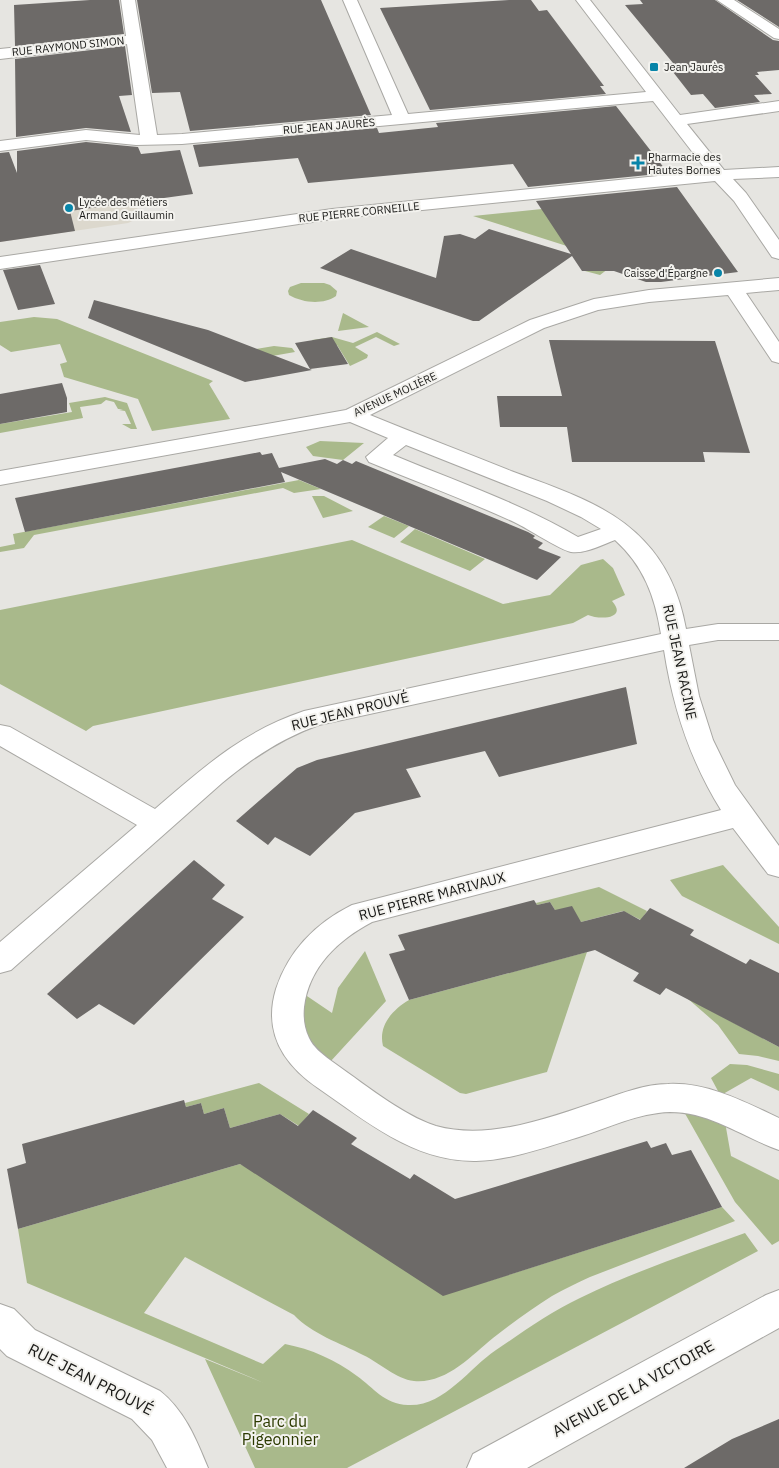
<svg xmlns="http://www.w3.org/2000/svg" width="779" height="1468" font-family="'IBM Plex Sans',sans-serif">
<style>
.built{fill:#dcd8cd}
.green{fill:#a9b98b}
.building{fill:#6d6a68}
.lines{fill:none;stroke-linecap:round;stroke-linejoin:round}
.minor-casing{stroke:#a9a8a4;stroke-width:2}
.minor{fill:#fff;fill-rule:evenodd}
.poi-dot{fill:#0885a9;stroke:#f3f2ee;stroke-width:2}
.labels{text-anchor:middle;stroke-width:4;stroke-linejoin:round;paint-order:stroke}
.far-street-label{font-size:11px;fill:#1a1a18;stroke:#f3f2ee}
.far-poi-label{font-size:11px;fill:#1a1a18;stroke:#f3f2ee;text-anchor:start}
.street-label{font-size:14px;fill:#1a1a18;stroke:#f3f2ee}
.near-street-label{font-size:16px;fill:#1a1a18;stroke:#f3f2ee}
.near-park-label{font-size:16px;fill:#2c3a00;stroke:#f3f2ee}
</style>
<rect width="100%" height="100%" fill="#e6e5e1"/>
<path class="built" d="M0,183L135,196L139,218L128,223L0,242Z"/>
<path class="green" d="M542,209L637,247L600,275L585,271L582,253L573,248L473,216Z
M301,283H324L330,285L337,291L336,296C323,305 303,303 289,295L288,291L290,287Z
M343,313L369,327L338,331Z
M34,317L57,319L213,381L209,384L230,419L152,431L138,399L64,377L60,364L67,362L60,344L11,352L0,345V322Z
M377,332L400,344L394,346L376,337L355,347L368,355L367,358L350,366L337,345L317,348L312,340L332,337L353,343Z
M274,346L292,348L295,352L255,359L256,349Z
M105,397L127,403L137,429H131L122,424H131L125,411L119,410L123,409H118L114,402L106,400L101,404L80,407L83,418L0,433V424L72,412L69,403Z
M320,441L364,443L343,460L313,456L306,447Z
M299,480L321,489L294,493L283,488L34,535L24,548L0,552V547L15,544L13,534Z
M312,496H324L353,511L323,518Z
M384,516L409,526L394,538L368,527Z
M415,529L485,559L470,571L400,542Z
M352,540L503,604L550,595L581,565L603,559L613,568L625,595L612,601C628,619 600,620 588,615L573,623L93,726L86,731L0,684V610Z
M723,865L779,927V944L682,896L670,880Z
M599,887L647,911L641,920L623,911L581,922L555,910L550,902L537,905L536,903Z
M365,951L386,1001L330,1062L323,1059L304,1034V994L332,1013L338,988Z
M587,952L547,1072L543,1073L466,1094L460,1093L383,1046C378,1026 392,1010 409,1000Z
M687,998L779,1047V1061L758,1056L739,1054L718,1025Z
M730,1064L747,1065L779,1074V1091L751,1078L723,1094L718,1091L711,1078Z
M259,1083L309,1114L299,1126L280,1114L230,1128L224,1108L204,1114L201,1103L186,1107L185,1103Z
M683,1110L725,1122L731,1156L779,1180V1241L772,1245L735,1202Z
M240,1164L486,1282L722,1207L735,1221L590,1277C577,1283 564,1289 552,1296C532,1309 512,1323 493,1338C471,1356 446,1384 414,1381C396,1379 380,1363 363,1355C340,1343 312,1334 294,1315L185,1257L144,1313L263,1364L285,1344C311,1349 336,1360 357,1376C374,1388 384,1404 408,1405C444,1407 469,1368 496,1350C523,1332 550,1312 580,1298C633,1272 690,1253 745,1233L758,1251L347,1468H255L205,1359L264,1383L27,1283L18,1229Z"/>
<path class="building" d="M90,0H119L124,34L15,46L14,5Z
M137,0H321L371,115L190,131L180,92L152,93Z
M509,0H531L539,11L547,10L604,86H600L606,94L430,110L380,8Z
M640,0H715L773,40L779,41V70L757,72L759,75H755L772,94L754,95L760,102L715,108L703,94L691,95L666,63H673L625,5L643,4Z
M737,0H779V27Z
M125,46L132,95L119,96L131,132L86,128L16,137L15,59Z
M616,106L668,173L528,187L513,164L308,183L298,158L199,167L193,145L377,128L379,133L438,127L436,123Z
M86,142L138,147L141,154L180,150L193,194L70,211L75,231L0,242V153L9,152L17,173V151Z
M677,187L738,272L661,282H646L614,271H582L572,256L479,321H473L320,268L351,249L436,278L444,236L460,234L475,239L489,229L571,254L536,201Z
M40,265L55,304L18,310L3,270Z
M94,300L208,330L312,370L245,382L88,318Z
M332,337L348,364L310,369L295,343Z
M549,340L715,341L750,453L703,452L705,462H572L567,427H500L497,396H562Z
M62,383L67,398V412L0,424V394Z
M260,452L262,455L272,453L279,468L325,459L337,464L343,460L352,464L356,461L528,532L535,536L533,538L543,543L538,548L561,557L537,580L281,472L285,482L25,532L15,498Z
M626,687L637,744L499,777L485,751L406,769L421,797L355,813L310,856L275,837L268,845L236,821L297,768L317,760Z
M194,860L225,885L212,899L244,917L134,1025L99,1004L77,1019L47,994Z
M534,900L537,905L550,902L555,910L572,906L581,922L624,911L640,920L650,908L694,930L690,935L746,964L750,959L779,973V1047L666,988L660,995L633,981L639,973L595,950L409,1000L389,954L405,950L398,935Z
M184,1100L186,1107L201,1103L204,1114L224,1108L230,1128L280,1114L298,1126L313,1110L357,1138L351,1144L410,1179L414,1174L455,1199L647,1141L651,1148L666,1143L672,1155L691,1150L722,1207L443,1296L240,1164L18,1229L7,1169L26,1163L22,1144Z
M779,1419V1468H684L732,1439Z"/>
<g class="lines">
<defs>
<path id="minor" d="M121,0H135L157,135L182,134L392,115L343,0H357L408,114L646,92L576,0H590L680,115L779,101V111L687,124L724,170L779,167V177L733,179L746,193L779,240V259L772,257L734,201L715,181L332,219L0,269V257L332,209L707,171L653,101L182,144L136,145L86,140L0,151V141L86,130L140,135L127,44L0,59V49L126,36Z
M717,0H734L779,29V39L774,38Z
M779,278V290L746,293L779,342V363L772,361L728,295L649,302L598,310L544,328L370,415C416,434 464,452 511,471C556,488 610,504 644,541C668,566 680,596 686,629L718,624H779V640H718L689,645L699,696L713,740L735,785L779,846V877L768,874L733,828L372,922C338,940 309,967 304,1007C303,1017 304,1028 309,1038C313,1047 322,1054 330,1060C359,1080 403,1116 436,1126C490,1141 551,1117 602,1100C623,1093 645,1084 668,1084C707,1082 745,1102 779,1118V1150C742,1137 711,1112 670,1112C638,1113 608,1128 579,1137C546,1147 511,1160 476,1161C414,1162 366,1121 318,1088C283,1064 263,1032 276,989C289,950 316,923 352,905L721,810C690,760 673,708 664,650L319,725C282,738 252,758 222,783L11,970L0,973V942L137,825L0,746V725L10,727L155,809C204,767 242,732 304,711L661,634C655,597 644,566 615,540C602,545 585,554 571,552C558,549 529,529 514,522C466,500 417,482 369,462L366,457L388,438L350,422L0,485V471L346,410L530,320L594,299L649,290ZM406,445L547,501L581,517L601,529L578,537C520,503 455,481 393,455Z
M779,1290V1328L527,1468H467L473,1454L766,1295Z
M0,1304L14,1309L35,1330L160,1391C185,1411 196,1439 208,1468H167L152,1440L132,1419L7,1356L0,1349Z"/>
</defs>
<use href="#minor" class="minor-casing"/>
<use href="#minor" class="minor"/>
</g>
<g class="poi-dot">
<rect x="649" y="62" width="10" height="10" rx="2.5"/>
<path d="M635.5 155.5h5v5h5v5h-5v5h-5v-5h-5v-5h5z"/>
<circle cx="69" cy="208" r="5"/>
<circle cx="718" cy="273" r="5"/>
</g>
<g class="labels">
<g class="far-street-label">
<text transform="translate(68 46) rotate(-6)" y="4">RUE RAYMOND SIMON</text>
<text transform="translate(329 126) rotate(-5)" y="4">RUE JEAN JAURÈS</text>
<text transform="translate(359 212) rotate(-6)" y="4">RUE PIERRE CORNEILLE</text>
<text transform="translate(395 394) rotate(-25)" y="4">AVENUE MOLIÈRE</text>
</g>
<g class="far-poi-label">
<text x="664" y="71">Jean Jaurès</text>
<text x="648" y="161">Pharmacie des<tspan x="648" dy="13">Hautes Bornes</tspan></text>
<text x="79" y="206">Lycée des métiers<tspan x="79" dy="13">Armand Guillaumin</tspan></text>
<text x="708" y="277" text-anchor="end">Caisse d'Épargne</text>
</g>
<g class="street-label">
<text transform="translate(680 662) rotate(78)" y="5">RUE JEAN RACINE</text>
<text transform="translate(350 711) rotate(-14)" y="5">RUE JEAN PROUVÉ</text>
<text transform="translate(432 896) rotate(-15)" y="5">RUE PIERRE MARIVAUX</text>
</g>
<g class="near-street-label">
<text transform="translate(91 1379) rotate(27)" y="6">RUE JEAN PROUVÉ</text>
<text transform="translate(633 1388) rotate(-29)" y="6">AVENUE DE LA VICTOIRE</text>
</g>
<g class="near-park-label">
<text x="280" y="1427">Parc du<tspan x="280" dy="18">Pigeonnier</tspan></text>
</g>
</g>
</svg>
